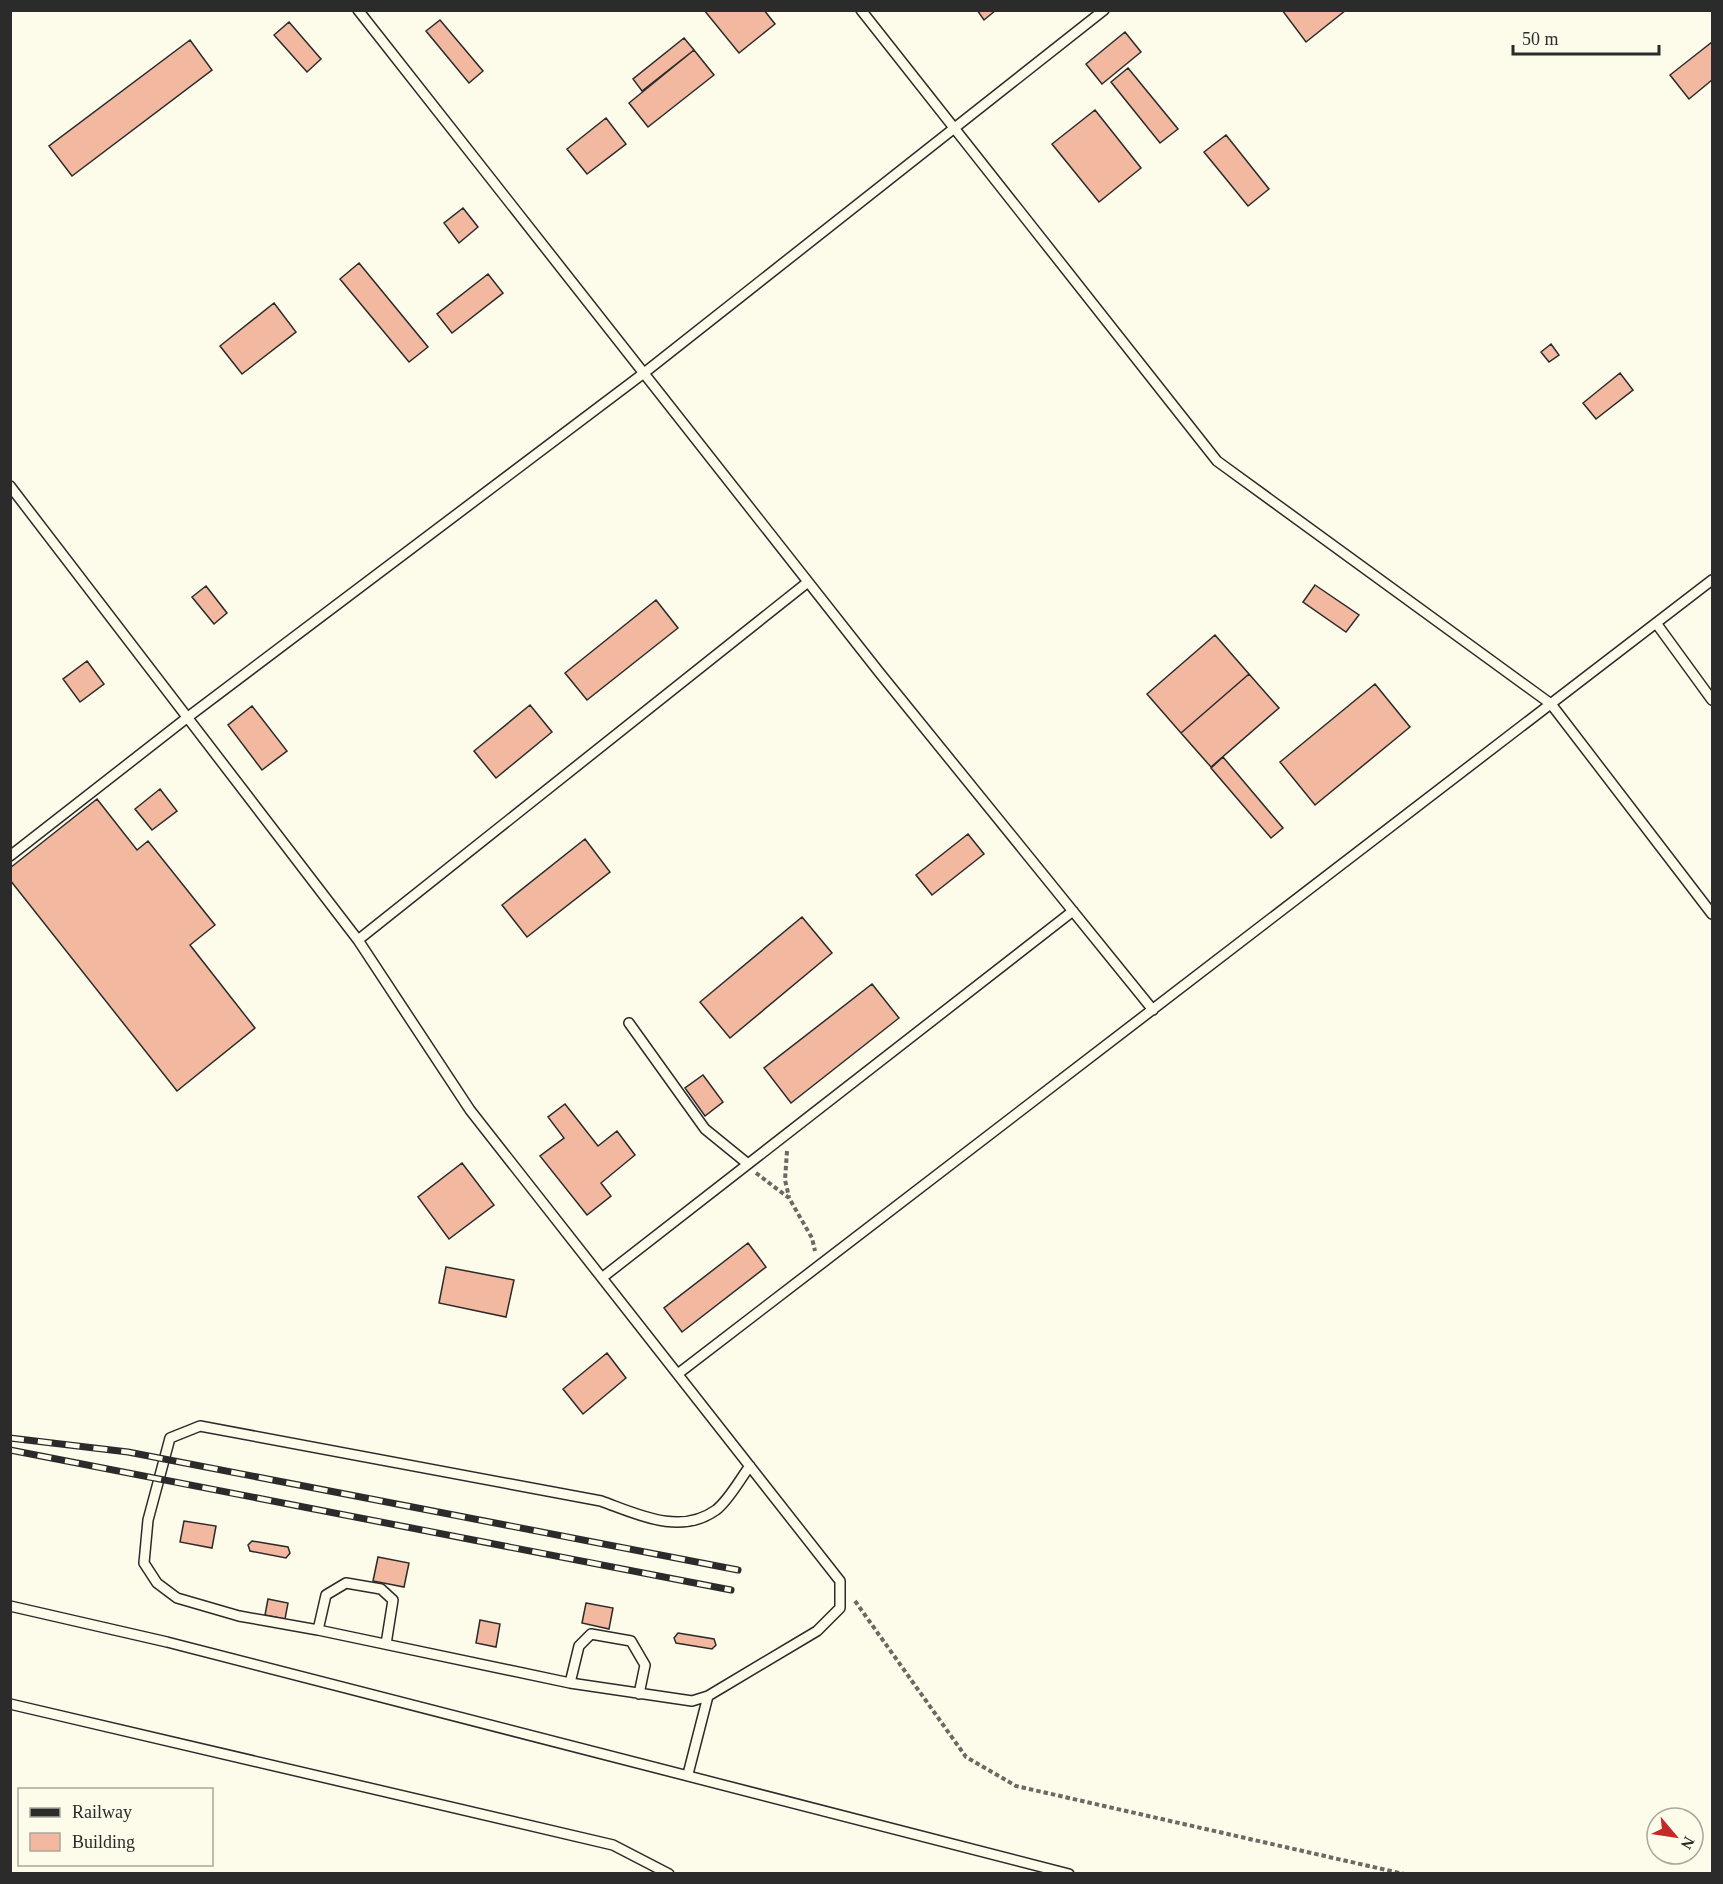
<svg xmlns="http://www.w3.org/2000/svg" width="1723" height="1884" font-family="Georgia,serif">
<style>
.building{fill:#f2b8a0;stroke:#2b2b2b;stroke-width:1.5}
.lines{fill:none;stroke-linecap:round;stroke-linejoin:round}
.service-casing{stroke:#2b2b2b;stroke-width:12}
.path{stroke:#6a6964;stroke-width:4;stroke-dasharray:4.5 3;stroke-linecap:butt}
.service{stroke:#fdfbea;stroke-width:9}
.rail-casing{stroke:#2b2b2b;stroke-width:7}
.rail{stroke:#fdfbea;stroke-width:4.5;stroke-dasharray:14;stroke-linecap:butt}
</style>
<rect width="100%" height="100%" fill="#fdfbea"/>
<path class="building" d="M704,10H764L775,24L739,53Z
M977,10H996L984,20Z
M1282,10H1346L1306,42Z
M440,20L483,71L469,83L426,31Z
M289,22L321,59L307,72L274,35Z
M1125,32L1141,52L1102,84L1086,64Z
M684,38L694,50L642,91L633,79Z
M190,40L212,70L72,176L49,146Z
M1712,42V80L1689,99L1670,75Z
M694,50L714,75L648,127L629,103Z
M1128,68L1178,129L1160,143L1111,82Z
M1095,110L1141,168L1099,202L1052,144Z
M606,118L626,144L587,174L567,149Z
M1226,135L1269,189L1248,206L1204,152Z
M463,208L478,227L459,243L444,223Z
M359,263L428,347L409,362L340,279Z
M488,274L503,293L452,333L437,314Z
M274,303L296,332L242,374L220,346Z
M1551,344L1559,355L1549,362L1541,352Z
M1620,373L1633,390L1596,419L1583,403Z
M1315,585L1359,615L1346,632L1303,602Z
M206,586L227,613L214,624L192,597Z
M656,600L678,628L587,700L565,673Z
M1215,635L1249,674L1181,733L1147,694Z
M87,661L104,684L80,702L63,679Z
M1249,674L1279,708L1211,767L1181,733Z
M1375,684L1410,727L1315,805L1280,762Z
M530,705L552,732L496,778L474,751Z
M252,706L287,751L262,770L228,725Z
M1223,757L1283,828L1271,838L1211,768Z
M160,789L177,811L152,830L135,809Z
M97,799L137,850L148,841L215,925L190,945L255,1028L177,1091L10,880V868Z
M968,834L984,854L932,895L916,875Z
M585,839L610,872L527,937L502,905Z
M802,917L832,953L730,1038L700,1002Z
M872,984L899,1018L791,1103L764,1068Z
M703,1075L723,1102L705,1116L685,1088Z
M565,1104L598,1146L617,1131L635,1155L601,1183L611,1196L587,1215L540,1156L564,1138L548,1117Z
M462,1163L494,1205L449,1239L418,1197Z
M748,1243L766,1267L682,1332L664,1308Z
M446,1267L514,1280L506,1317L439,1303Z
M607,1353L626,1378L583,1414L563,1389Z
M184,1521L216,1526L212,1548L180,1542Z
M252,1541L288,1547L290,1553L286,1558L250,1551L248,1545Z
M378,1557L409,1563L404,1587L373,1581Z
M268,1599L288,1603L285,1619L265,1615Z
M586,1603L613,1608L609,1629L582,1623Z
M480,1620L500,1624L496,1647L476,1643Z
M678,1633L714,1639L716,1645L712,1649L676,1643L674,1638Z"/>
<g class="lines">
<defs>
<path id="service" d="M358,10L879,672L1153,1010
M861,10L1217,461L1551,704L1712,914
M10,486L358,940L470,1110L840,1581V1608L817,1631L708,1696L692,1701L570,1683L318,1630L239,1616L177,1598L157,1583L144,1563L148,1520L170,1438L200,1426L601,1501C637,1514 680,1536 716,1510C729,1500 740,1479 750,1466
M1656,623L1712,700
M10,856L188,717L644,373L1104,10
M358,940L808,582
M629,1023L705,1129L748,1164
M603,1277L1073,911
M679,1373L1712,580
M10,1606L167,1642L1069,1874
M318,1630L326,1595L346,1583L381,1589L393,1600L386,1644
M570,1683L579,1646L591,1634L631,1641L645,1665L639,1694
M10,1704L613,1845L669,1874
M688,1774L708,1696"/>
</defs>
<use href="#service" class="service-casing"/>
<path class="path" d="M787,1151L785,1180L789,1197
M756,1173L789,1198L812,1238L815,1251
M855,1601L966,1757L1016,1786L1404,1874"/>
<use href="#service" class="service"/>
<defs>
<path id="rail" d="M10,1438L128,1452L738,1570
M10,1450L731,1590"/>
</defs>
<use href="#rail" class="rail-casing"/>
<use href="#rail" class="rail"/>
</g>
<rect width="1723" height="1884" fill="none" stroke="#2b2b2b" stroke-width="24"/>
<rect x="18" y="1788" width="195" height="78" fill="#fdfbea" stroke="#a9a89e" stroke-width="1.5"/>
<rect x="30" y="1808" width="30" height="9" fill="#2b2b2b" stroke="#a9a89e" stroke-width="1.5"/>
<text x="72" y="1818" font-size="18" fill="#2b2b2b">Railway</text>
<rect x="30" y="1833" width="30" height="18" fill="#f2b8a0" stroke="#a9a89e" stroke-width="1.5"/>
<text x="72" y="1848" font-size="18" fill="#2b2b2b">Building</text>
<g transform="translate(1675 1836) rotate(119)"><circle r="28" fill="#fdfbea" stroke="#a9a89e" stroke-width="1.5"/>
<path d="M0-4.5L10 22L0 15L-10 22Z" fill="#c62828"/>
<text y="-9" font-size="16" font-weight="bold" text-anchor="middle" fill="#2b2b2b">N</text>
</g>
<path d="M1513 45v9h146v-9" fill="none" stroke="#2b2b2b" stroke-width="3"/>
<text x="1522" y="45" font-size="18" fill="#2b2b2b" stroke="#fdfbea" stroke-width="4.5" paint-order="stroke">50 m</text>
</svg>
